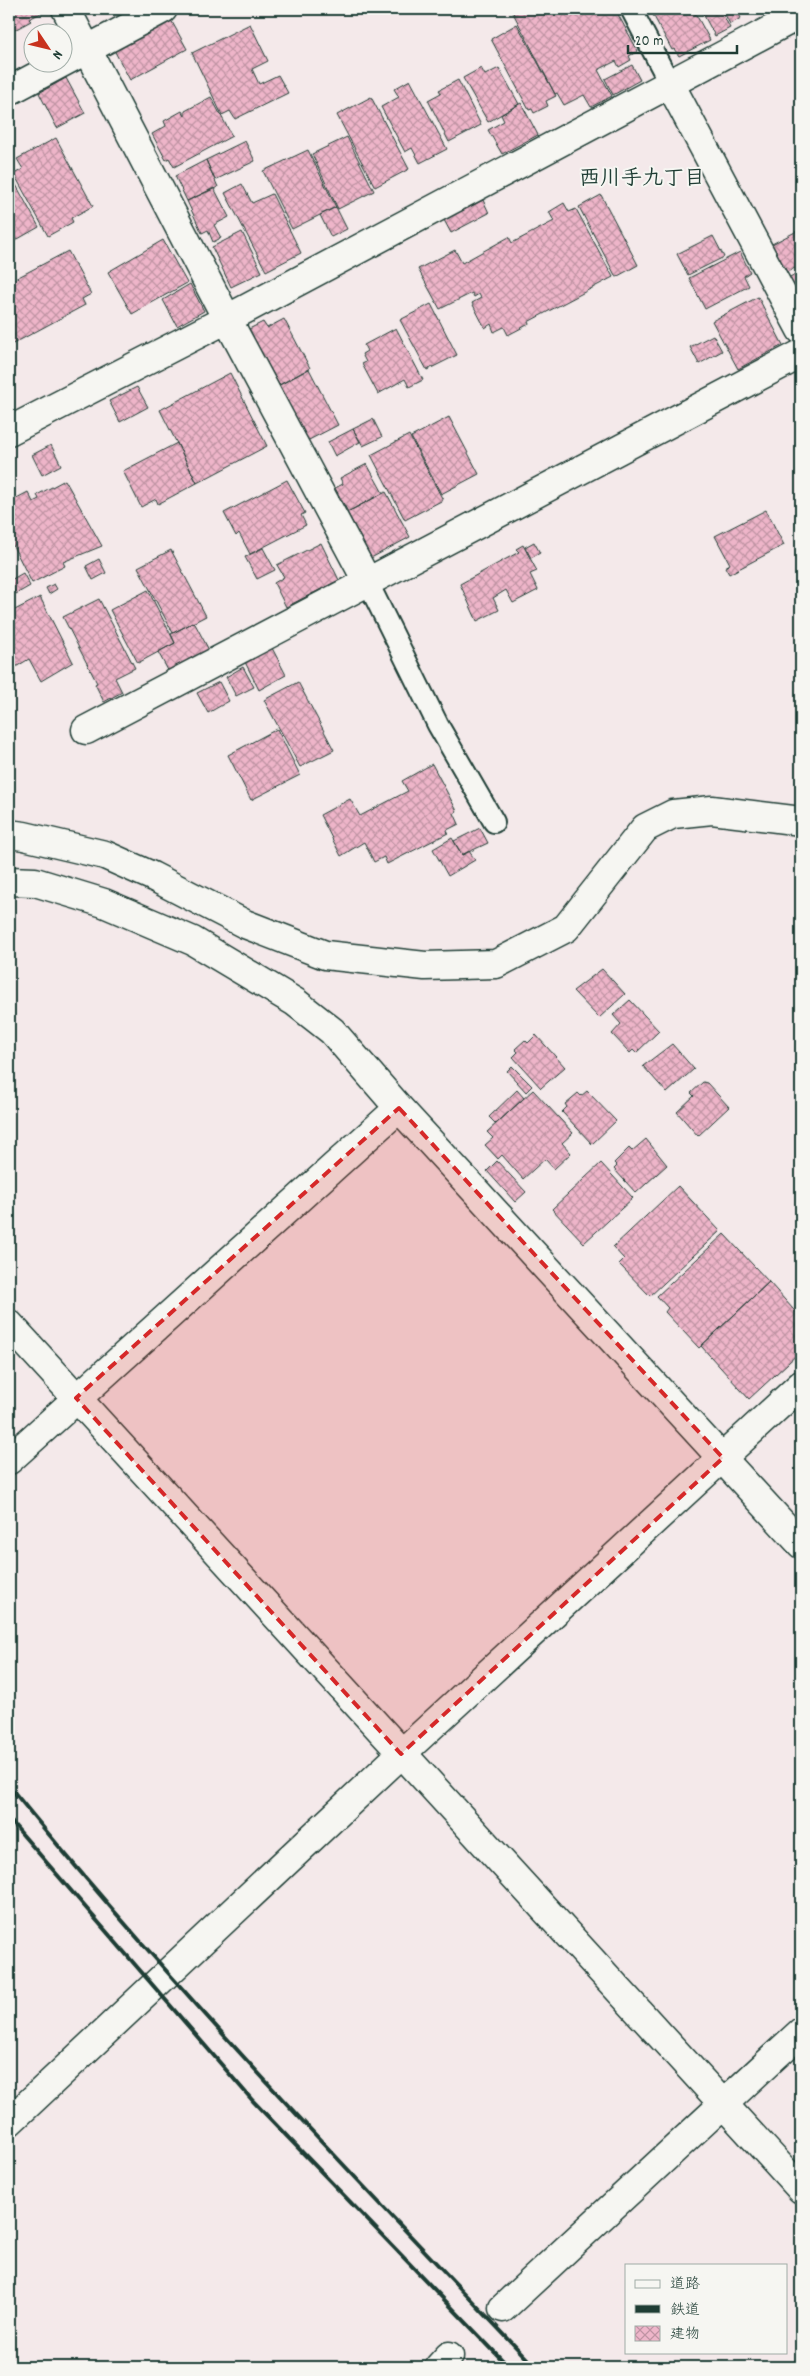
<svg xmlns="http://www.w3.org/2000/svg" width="810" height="2376" font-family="Dekko,'Klee One',sans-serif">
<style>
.building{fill:url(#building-cross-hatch);stroke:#1f3d34}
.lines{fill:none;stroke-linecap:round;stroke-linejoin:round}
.lane-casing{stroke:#1f3d34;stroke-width:24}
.street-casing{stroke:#1f3d34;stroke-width:31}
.secondary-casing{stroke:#1f3d34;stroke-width:31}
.lane{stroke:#f6f6f2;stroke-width:20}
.street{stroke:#f6f6f2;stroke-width:28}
.secondary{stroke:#f6f6f2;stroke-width:28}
.rail{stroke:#1f3d34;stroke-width:4}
.marked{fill:#d62828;fill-opacity:0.2;stroke:#d62828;stroke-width:4;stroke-dasharray:10 6;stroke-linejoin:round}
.labels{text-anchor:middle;stroke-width:4;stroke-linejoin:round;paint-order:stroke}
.neighbourhood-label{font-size:21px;font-weight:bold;fill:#1f3d34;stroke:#f6f6f2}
</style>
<defs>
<pattern id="building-cross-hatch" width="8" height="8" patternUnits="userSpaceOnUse" patternTransform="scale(1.25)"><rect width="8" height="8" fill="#eeb5c9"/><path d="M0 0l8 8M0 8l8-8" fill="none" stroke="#c094a4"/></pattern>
</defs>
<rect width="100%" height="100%" fill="#f4e9ea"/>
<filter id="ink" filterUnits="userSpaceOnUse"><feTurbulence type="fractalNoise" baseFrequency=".02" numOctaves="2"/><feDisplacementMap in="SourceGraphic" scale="10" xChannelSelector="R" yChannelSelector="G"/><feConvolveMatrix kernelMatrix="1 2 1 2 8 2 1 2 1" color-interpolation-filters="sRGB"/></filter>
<g filter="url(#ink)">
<path class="building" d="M9,9H39L41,13L29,19L31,21L9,33Z
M511,9H615L638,51L629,56L631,60L619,67L616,61L598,70L612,96L591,107L584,95L564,105L557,93L555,94Z
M650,9H693L710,40L679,56L674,49L672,50Z
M720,9L730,28L715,36L701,10Z
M722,9H736L741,18L730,24Z
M171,20L187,49L130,80L114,50Z
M250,24L268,61L252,69L259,84L278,75L288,93L235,119L230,111L222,115L192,53Z
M517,24L556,96L546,101L548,106L534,113L532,109L529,110L491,39Z
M632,65L640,80L613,95L605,79Z
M481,68L485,75L499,68L519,104L488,122L463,78Z
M66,78L85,113L57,128L39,93Z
M410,80L447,149L420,163L412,148L405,152L381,107L399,97L394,89Z
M458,80L481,125L449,142L428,100L441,93L439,90Z
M211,97L232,136L174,167L169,158L166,160L152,134L166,126L164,121L182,111L185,116V111Z
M371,97L409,169L375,187L337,115Z
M521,103L538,135L502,154L488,130L504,121L501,115Z
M347,137L374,191L338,209L312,154Z
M56,138L93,206L71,218L73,222L48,236L14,174L23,169L17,159Z
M245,141L255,161L215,180L206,160Z
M308,150L336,207L292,229L263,171Z
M206,160L218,187L187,201L175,176Z
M9,172L39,227L9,244Z
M242,184L252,203L272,194L301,253L266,271L225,193Z
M214,188L229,217L214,225L221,238L213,242L208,230L202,233L187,201Z
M601,195L638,265L616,277L579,207Z
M483,200L489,213L451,233L444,220Z
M564,203L569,212L576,209L613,277L528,322L529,324L508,335L504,327L494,332L491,324L485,328L472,303L481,298L479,294L474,297L472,293L440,309L418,269L455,250L462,263L509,237L512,243L554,221L549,212Z
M336,207L347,229L331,237L320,215Z
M801,229V265L785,273L770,245Z
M242,232L262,272L231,287L212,247Z
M713,236L724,257L688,275L677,254Z
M163,240L187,283L132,314L108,272Z
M68,251L91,294L82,299L85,305L9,346V282Z
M740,252L750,272L744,276L749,286L705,309L689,278Z
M801,271V303L788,278Z
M190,284L204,311L177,326L163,300Z
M758,297L783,345L738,369L712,321Z
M431,304L457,355L427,370L400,320Z
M284,319L310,368L279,385L249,329L263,322L267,328Z
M396,328L423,380L409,387L405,379L378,394L362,364L366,362L362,354L367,351L364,345Z
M713,335L722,351L699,364L690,347Z
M309,369L338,425L307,441L278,386Z
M230,373L267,446L197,483L160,410Z
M137,387L148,407L120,422L109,401Z
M449,417L479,474L441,494L411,437Z
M373,419L382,437L363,446L353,429Z
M353,429L360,442L335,456L328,442Z
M409,435L443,500L405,520L371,455Z
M177,443L197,483L158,504L156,499L141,507L123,471Z
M51,445L61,465L42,475L32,455Z
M367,464L383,493L348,512L335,488L343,484L340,478Z
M65,480L102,546L63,562L65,566L32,583L9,538V502L28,492L33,502L39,499L37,495Z
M287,480L305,513L301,515L306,525L250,554L239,533L236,536L224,513Z
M386,492L410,537L371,558L347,512Z
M766,510L784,545L729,574L725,567L730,564L715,536Z
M534,542L540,553L531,558L525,547Z
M321,543L339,580L286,607L274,583L284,577L277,565Z
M523,545L537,571L530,574L538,590L513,603L506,590L493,598L499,610L477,621L460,584L519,552L516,549Z
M263,548L275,570L257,579L245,557Z
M171,550L206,616L173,633L138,567Z
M99,559L106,573L93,580L86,566Z
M23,573L30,586L16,594L9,581Z
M54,584L57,589L49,594L46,588Z
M148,590L175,643L138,663L110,610Z
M40,597L73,662L41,681L29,659L14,668L9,658V613Z
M99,599L135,668L115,678L122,692L104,702L95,684L97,683L63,617Z
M194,622L210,652L170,674L158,652L175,643L171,634Z
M272,648L286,675L259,690L245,662Z
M243,667L254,687L236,696L226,677Z
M219,682L229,701L208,713L197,693Z
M298,682L334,750L300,767L264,700Z
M277,729L300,775L251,800L228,755Z
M432,764L457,811L454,813L459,824L447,830L448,833L387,864L384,857L374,862L364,842L341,856L320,815L350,799L360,816L408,791L402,781Z
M480,828L488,843L462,855L454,841Z
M452,838L462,855L469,851L475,860L448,876L433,849Z
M602,969L625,994L599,1018L573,991Z
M630,1000L659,1031L636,1053L633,1050L630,1053L612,1034L621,1024L613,1015Z
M536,1035L565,1067L541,1088L513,1057L518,1052L515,1049L525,1040L528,1043Z
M672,1044L694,1069L667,1093L643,1066Z
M512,1066L532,1086L526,1092L507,1071Z
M703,1082L707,1083L729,1107L698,1136L677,1112L694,1096L691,1093Z
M517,1090L524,1098L496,1124L489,1117Z
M533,1090L573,1133L562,1143L571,1153L554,1169L545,1159L523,1179L502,1155L498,1159L485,1145L493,1138L487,1132Z
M587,1091L616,1121L592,1144L562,1112L567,1107L565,1104L578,1093L581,1096Z
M646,1139L667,1165L636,1193L614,1169L617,1166L614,1163L629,1148L632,1151Z
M497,1161L526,1192L515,1202L487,1171Z
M601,1163L633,1198L584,1243L552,1209Z
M678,1186L720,1231L650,1296L619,1264L624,1259L613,1247Z
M724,1234L769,1282L699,1348L665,1312L668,1308L657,1296Z
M769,1282L801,1318V1351L749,1399L701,1346Z"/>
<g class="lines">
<defs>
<path id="lane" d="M631,9L669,82
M367,581L438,725L494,822"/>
<path id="street" d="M66,9L227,319L367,581
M669,82L801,330
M9,91L163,9
M9,431L227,319L801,14
M86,730L801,354
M9,834L24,836L105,855L152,876L245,924L325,955L425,966L496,964L566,928L645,828L673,814L712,810L801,821
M9,881L35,882L104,903L193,941L295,1002L332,1031L399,1108
M9,1324L801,2189
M9,1460L399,1108L801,1544
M503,2308L801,2032
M439,2367L449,2356"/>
<path id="secondary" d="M9,2122L401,1754L801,1385"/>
</defs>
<use href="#lane" class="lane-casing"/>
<use href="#street" class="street-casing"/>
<use href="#secondary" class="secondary-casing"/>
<use href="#lane" class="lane"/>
<use href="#street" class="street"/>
<use href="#secondary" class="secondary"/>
<path class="rail" d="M9,1786C174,1989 355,2178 535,2367
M9,1819L253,2101L509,2367"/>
</g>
</g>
<path class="marked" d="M399,1108L723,1458L401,1754L76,1398Z"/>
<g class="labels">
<g class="neighbourhood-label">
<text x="642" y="184">西川手九丁目</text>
</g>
</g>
<rect width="810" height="2376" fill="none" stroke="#f6f6f2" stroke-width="30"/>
<rect x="15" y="15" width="780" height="2346" fill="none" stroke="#1f3d34" stroke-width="2" filter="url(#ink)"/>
<rect x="625" y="2264" width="162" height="90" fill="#f6f6f2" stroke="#a0aca6"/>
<rect x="635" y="2280" width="25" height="8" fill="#f6f6f2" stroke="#a0aca6"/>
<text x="670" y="2288" font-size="15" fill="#1f3d34">道路</text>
<rect x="635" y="2305" width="25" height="8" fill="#1f3d34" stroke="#a0aca6"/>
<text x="670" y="2314" font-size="15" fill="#1f3d34">鉄道</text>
<rect x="635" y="2326" width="25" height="15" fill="url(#building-cross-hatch)" stroke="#a0aca6"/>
<text x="670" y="2338" font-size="15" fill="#1f3d34">建物</text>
<g transform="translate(48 48) rotate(125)"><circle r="24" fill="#f6f6f2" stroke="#a0aca6"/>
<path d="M0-4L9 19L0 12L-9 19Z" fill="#c8321e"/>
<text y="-8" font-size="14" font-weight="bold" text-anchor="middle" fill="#1f3d34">N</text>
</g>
<path d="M628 45v8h109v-8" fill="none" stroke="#1f3d34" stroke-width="2.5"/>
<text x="635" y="45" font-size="15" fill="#1f3d34" stroke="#f6f6f2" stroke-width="4" paint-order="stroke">20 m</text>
</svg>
